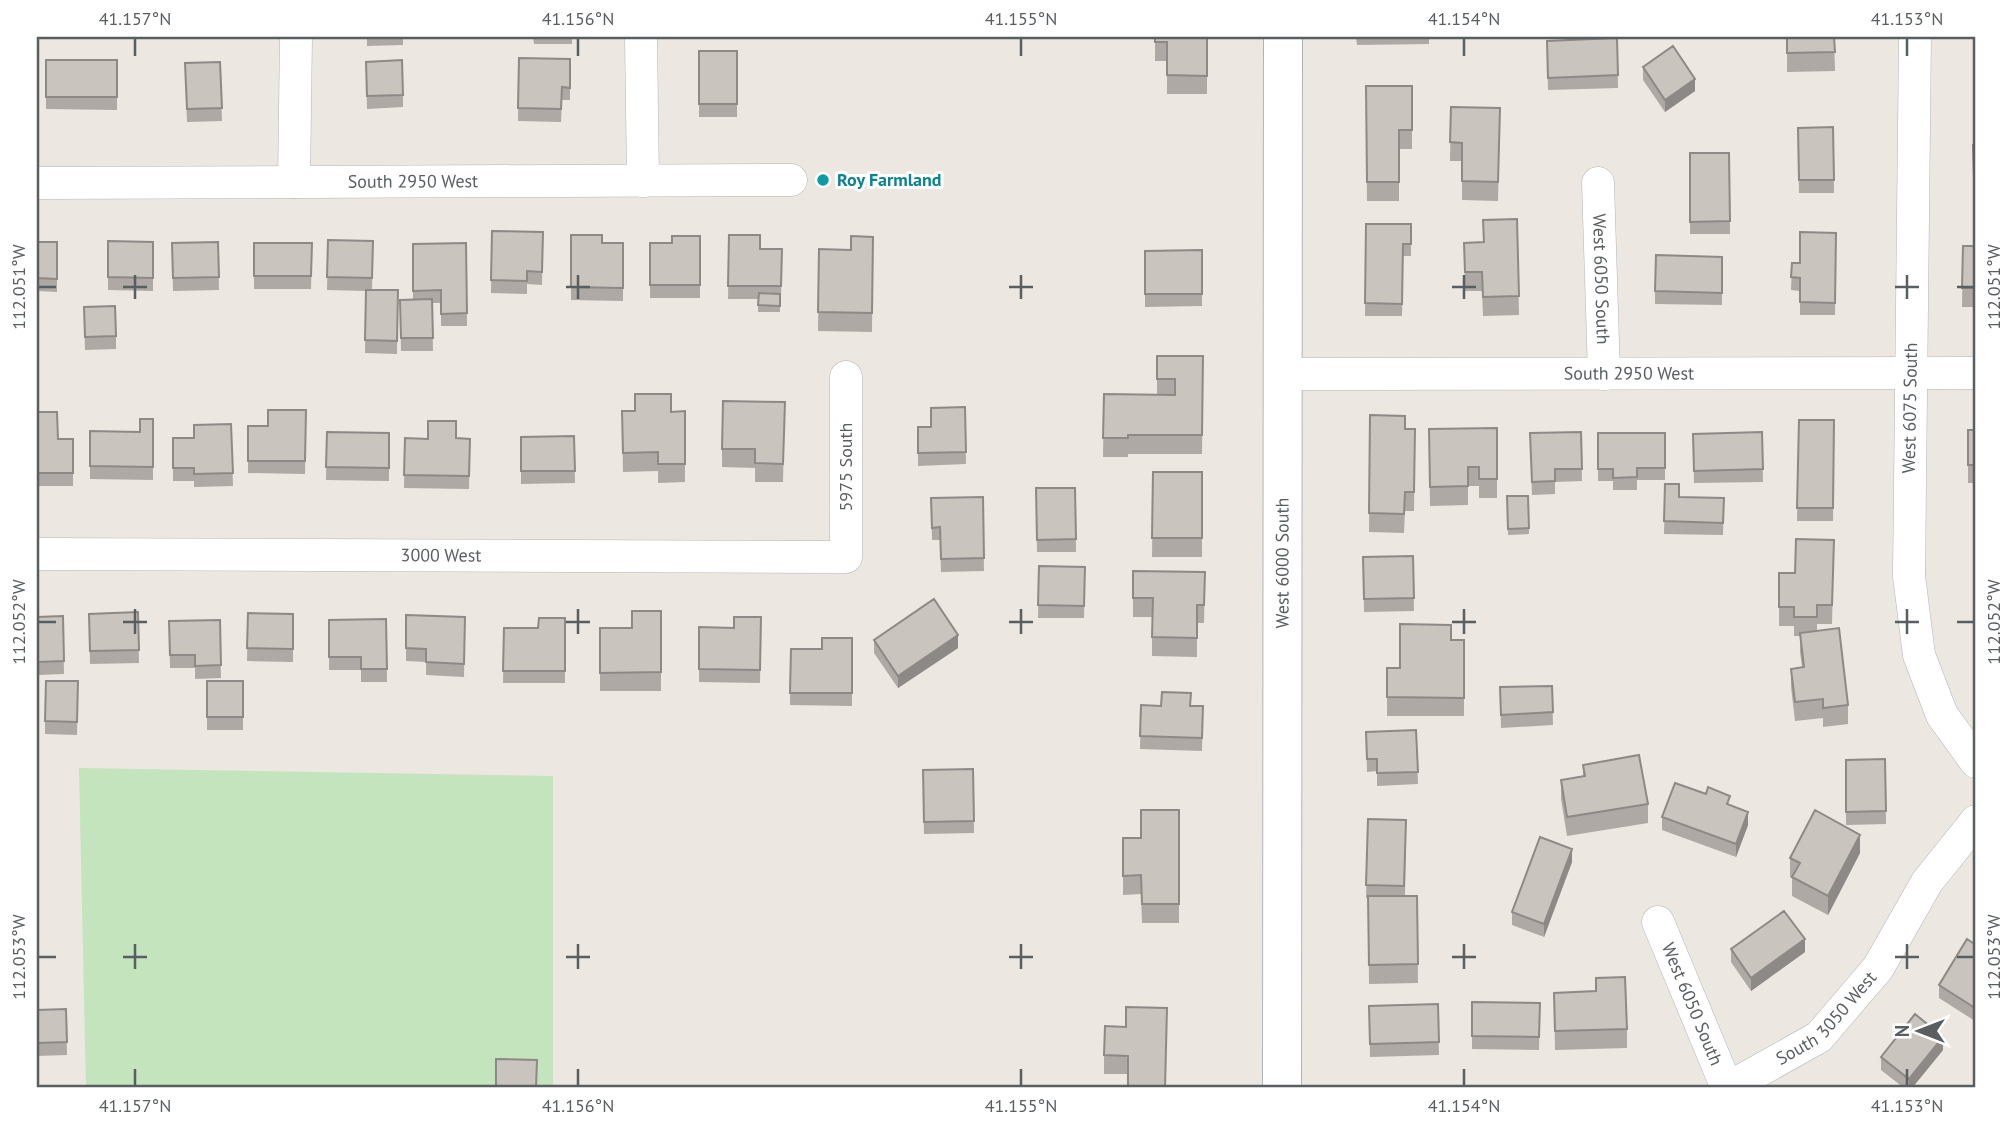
<svg xmlns="http://www.w3.org/2000/svg" width="2013" height="1125" font-family="'PT Sans',sans-serif">
<style>
.green{fill:#c3e4bc}
.lines{fill:none;stroke-linecap:round;stroke-linejoin:round}
.minor-casing{stroke:#b1b5b8;stroke-width:33}
.tertiary-casing{stroke:#b1b5b8;stroke-width:40}
.minor{stroke:#fff;stroke-width:32}
.tertiary{stroke:#fff;stroke-width:38}
.wall{fill:#aea9a4}
.shaded-wall{fill:#8d8986}
.building{fill:#cac4bf;stroke:#8d8986;stroke-width:2}
.ticks{fill:none;stroke:#595e61;stroke-width:2.5}
.culture-dot{fill:#0f9aa8;stroke:#fff;stroke-width:2.5}
.labels{text-anchor:middle;stroke-width:6;stroke-linejoin:round;paint-order:stroke}
.culture-label{font-size:18px;font-weight:bold;fill:#0d838f;stroke:#fff;text-anchor:start}
.street-label{font-size:18px;fill:#595e61;stroke:#fff}
.neatline{fill:none;stroke:#595e61;stroke-width:2.5}
.ticks-label{font-size:18px;text-anchor:middle;fill:#595e61}
</style>
<rect width="100%" height="100%" fill="#ece7e0"/>
<path class="green" d="M79,768L553,776V1088H86Z"/>
<g class="lines">
<defs>
<g id="minor">
<path d="M641,37L643,181"/>
<path d="M1915,37L1909,576L1919,655L1942,715L1976,762"/>
<path d="M294,182L296,37"/>
<path id="s1" d="M37,183L791,180"/>
<path id="s2" d="M1598,183L1604,374"/>
<path id="s3" d="M1283,374L1976,373"/>
<path id="s4" d="M37,554L846,557V377"/>
<path id="s5" d="M1658,922L1727,1088"/>
<path id="s6" d="M1728,1088L1819,1037L1878,968L1927,882L1976,821"/>
</g>
<g id="tertiary">
<path id="s7" d="M1282,1088L1283,37"/>
</g>
</defs>
<use href="#minor" class="minor-casing"/>
<use href="#tertiary" class="tertiary-casing"/>
<use href="#minor" class="minor"/>
<use href="#tertiary" class="tertiary"/>
</g>
<path class="wall" d="M367,37H403V45L367,46Z
M533,37H572V44H534Z
M1155,37H1207V94H1167V61H1155Z
M1356,37H1429V44L1357,45Z
M1787,37H1834L1835,71L1787,72Z
M1617,38L1618,88L1548,90L1547,41Z
M699,51H737V117H699Z
M519,58L570,59V100H562L561,122L518,121Z
M46,60H117V110L46,109Z
M220,62L222,121L187,122L185,63Z
M366,62L403,95V107L367,109Z
M1643,67L1695,91L1665,112L1643,80Z
M1366,86H1412V149H1399V201H1367Z
M1451,107L1500,108L1498,201L1462,200V161H1450Z
M1833,127L1834,193H1799L1798,128Z
M1690,153H1729L1730,234H1690Z
M1517,219L1519,315L1483,316L1482,291H1465L1464,243L1483,242Z
M1366,224H1411V256H1403L1402,316H1365Z
M492,231L543,232L542,285L527,284V294L491,293Z
M1836,233L1835,315H1800V291L1791,290L1792,263H1800Z
M571,235L602,243H623V301L571,300Z
M729,235L760,249H782L781,299H780V312H758V299H728Z
M700,236V298H650V243H672Z
M873,237L872,332L818,331L819,249L851,250Z
M328,240L373,241L372,290H398L397,354L365,353L366,291L327,290Z
M108,241L153,242V291L108,290Z
M37,242H57V292L37,291Z
M218,242L219,290L173,291L172,243Z
M254,243H312L311,289H254Z
M466,243L467,326H441V303H432L433,351H401L400,300H413V244Z
M1963,246H1976V307H1962Z
M1202,250V306L1145,307V251Z
M1722,257V305L1655,304V291Z
M84,307L116,336V349L85,350Z
M1157,356H1203L1202,454H1128V457H1103L1104,394L1157,395Z
M785,402L783,482H755V468L722,467V449Z
M965,407L966,464L918,466V427H931Z
M306,410L305,474L248,473V426H268Z
M622,411H685V482L658,483V471L623,472Z
M37,412L58,439H73V486H37Z
M1370,415L1405,429H1415L1414,511H1405L1404,533L1369,532Z
M153,419V480L90,479V431L140,432Z
M1799,420H1834L1833,521H1797Z
M231,424L233,486L194,487V481H173V438H194Z
M1497,428V498H1479V486H1468V505L1430,506L1429,429Z
M1968,430H1976V483H1968Z
M327,432L389,433V481L326,480Z
M1581,432L1582,481L1555,482V494L1532,495L1530,433Z
M1762,432L1763,482L1694,483L1693,434Z
M1598,433H1665V480H1637V490H1613V481H1598Z
M574,436L575,483L521,484V437Z
M405,438L470,439L469,489L404,488Z
M1153,472H1202V557H1152Z
M1665,484L1679,497L1724,498L1723,535L1664,534Z
M1036,488H1075L1076,552H1037Z
M1507,496H1528L1529,534L1508,535Z
M983,497L984,571L941,572L940,540H932L931,498Z
M1834,540L1832,624H1817V631L1848,705V724L1823,727V718L1795,721L1791,687V669L1802,667L1800,652V636H1794V626H1779V573H1795Z
M1413,556L1414,611L1364,612L1363,557Z
M1039,566L1085,567L1084,618H1038Z
M1133,571L1205,572L1204,623H1197V657L1152,656V617H1133Z
M661,611V691H600V628H632Z
M138,612L139,663L90,664L89,614Z
M248,613L293,614V662L247,661Z
M406,615L465,617L464,677L426,675V662L406,661Z
M63,616L64,674L38,675L37,617Z
M761,617L760,683L699,682V627L734,628Z
M565,618V683H503L504,628H538Z
M386,619L387,682H361V670H329V620Z
M220,620L221,678L195,679V668H170L169,621Z
M852,638V706L790,705L791,649H822Z
M874,640L958,648L898,688L874,653Z
M1451,640H1464V716H1387V668H1400Z
M78,681L77,735L45,734V721Z
M207,681H243V730H207Z
M1552,686L1553,725L1501,728L1500,687Z
M1141,705L1203,706L1202,751L1140,749Z
M1416,730L1418,784L1377,786V771L1367,772L1366,732Z
M1885,759L1886,824L1846,825V760Z
M1583,765L1648,804V823L1567,836L1561,799V780L1583,776Z
M973,769L974,833L924,834L923,770Z
M1730,805L1748,825L1736,857L1662,830V817Z
M1179,810V923H1142L1141,894L1123,895V838H1141Z
M1368,819L1406,820L1405,896H1417L1418,983L1369,984L1368,898H1366Z
M1860,853L1828,915L1792,896V878L1790,877V858Z
M1572,862L1544,937L1512,925V912Z
M1976,945V1018L1975,1021L1939,998V985Z
M1731,949L1805,952L1751,991L1731,962Z
M1596,991L1627,1029V1048L1555,1050L1554,993Z
M1472,1002L1540,1003L1539,1050L1472,1049Z
M1438,1004L1439,1055L1370,1057L1369,1006Z
M1167,1008L1128,1074H1104V1055L1126,1027Z
M66,1009L67,1055L37,1056V1010Z
M1943,1050L1912,1088H1904L1881,1070V1057Z"/>
<path class="shaded-wall" d="M1695,79V91L1665,112V100Z
M958,635V648L898,688V676Z
M1748,812V825L1736,857V844Z
M1860,835V853L1828,915V896Z
M1572,849V862L1544,937V924Z
M1805,939V952L1751,991V978Z
M1976,1005V1018L1975,1021V1008Z
M1943,1037V1050L1912,1088H1909V1079Z"/>
<path class="building" d="M1155,37H1207V76L1167,75V42H1155Z
M1787,37H1834L1835,52L1787,53Z
M1617,38L1618,75L1548,78L1547,41Z
M1673,46L1695,79L1665,100L1643,67Z
M699,51H737V104H699Z
M519,58L570,59V88L562,87L561,109L518,108Z
M46,60H117V97H46Z
M402,60L403,95L367,96L366,62Z
M220,62L222,108L187,109L185,63Z
M1366,86H1412V130H1399V182H1367Z
M1451,107L1500,108L1498,182L1462,181V143L1450,142Z
M1833,127L1834,180H1799L1798,128Z
M1973,145H1976L1975,208Z
M1690,153H1729L1730,221L1690,222Z
M1517,219L1519,296L1483,297L1482,272H1465L1464,243L1484,242L1483,220Z
M1366,224H1411V244H1403L1402,304L1365,303Z
M492,231L543,232L542,272L527,271V281L491,280Z
M1800,232L1836,233L1835,303L1800,302V278L1791,277L1792,263H1800Z
M571,235H602V243H623V288L571,287Z
M729,235H760V249H782L781,286H728Z
M672,236H700V285H650V243H672Z
M851,236L873,237L872,313L818,312L819,249L851,250Z
M328,240L373,241L372,278L327,277Z
M108,241L153,242V278L108,277Z
M37,242H57V279L37,278Z
M218,242L219,277L173,278L172,243Z
M254,243H312L311,276H254Z
M466,243L467,313L441,314V290L413,291V244Z
M1963,246H1976V288H1962Z
M1202,250V294H1145V251Z
M1656,255L1722,257V293L1655,291Z
M366,290H398L397,341L365,340Z
M759,293L780,294V306L758,305Z
M432,299L433,338H401L400,300Z
M115,306L116,336L85,337L84,307Z
M1157,356H1203L1202,435H1128V438H1103L1104,394L1175,395V379H1157Z
M635,394H671V412L685,411V464H658V452L623,453L622,411H635Z
M723,401L785,402L783,464L755,463V449H722Z
M965,407L966,452L918,453V427H931V408Z
M268,410H306L305,461H248V426H268Z
M37,412H57L58,439H73V473H37Z
M1370,415L1405,416V429H1415L1414,492H1405L1404,514L1369,513Z
M140,419H153V467L90,466V431L140,432Z
M1799,420H1834L1833,508H1797Z
M428,421H456V438L470,439L469,476L404,475L405,438L428,439Z
M231,424L233,473L194,474V468H173V438H194V425Z
M1497,428V479H1479V467H1468V486L1430,487L1429,429Z
M1968,430H1976V465H1968Z
M327,432L389,433V468L326,467Z
M1581,432L1582,469H1555V481L1532,482L1530,433Z
M1762,432L1763,469L1694,471L1693,434Z
M1598,433H1665V468H1637V477L1613,478V469H1598Z
M574,436L575,471H521V437Z
M1153,472H1202V538H1152Z
M1665,484H1679V497L1724,498L1723,523L1664,521Z
M1036,488H1075L1076,539L1037,540Z
M1507,496H1528L1529,528L1508,529Z
M983,497L984,558L941,559L940,527L932,528L931,498Z
M1796,539L1834,540L1832,605H1817V617H1794V607H1779V573H1795Z
M1413,556L1414,598L1364,599L1363,557Z
M1039,566L1085,567L1084,606L1038,605Z
M1133,571L1205,572L1204,605H1197V638L1152,637L1153,598H1133Z
M934,599L958,635L898,676L874,640Z
M632,611H661V672L600,673V628H632Z
M138,612L139,650L90,651L89,614Z
M248,613L293,614V649L247,648Z
M406,615L465,617L464,664L426,662V649L406,648Z
M63,616L64,661L38,662L37,617Z
M734,617H761L760,670L699,669V627L734,628Z
M539,618H565V671H503L504,628H538Z
M386,619L387,669H361V657H329V620Z
M220,620L221,665L195,666V655H170L169,621Z
M1400,624L1451,625V640H1464V698L1387,697V668H1400Z
M1839,628L1848,705L1823,708V699L1795,702L1791,669L1804,667L1800,633Z
M822,638H852V693H790L791,649H822Z
M46,681H78L77,722L45,721Z
M207,681H243V717H207Z
M1552,686L1553,712L1501,715L1500,687Z
M1162,692L1191,693L1190,706H1203L1202,738L1140,736L1141,705L1161,706Z
M1416,730L1418,772L1377,773V759H1367L1366,732Z
M1639,755L1648,804L1567,817L1561,780L1585,776L1583,765Z
M1885,759L1886,811L1846,812V760Z
M973,769L974,821L924,822L923,770Z
M1675,783L1706,794L1708,787L1730,796L1727,804L1748,812L1736,844L1662,817Z
M1141,810H1179V904H1142L1141,875L1123,876V838H1141Z
M1815,810L1860,835L1828,896L1792,877L1800,863L1790,858Z
M1368,819L1406,820L1404,886L1366,885Z
M1540,837L1572,849L1544,924L1512,912Z
M1368,896H1417L1418,964L1369,965Z
M1784,911L1805,939L1751,978L1731,949Z
M1967,939L1976,945V1005L1975,1008L1939,985Z
M1625,977L1627,1029L1555,1031L1554,993L1596,991V978Z
M1472,1002L1540,1003L1539,1037L1472,1036Z
M1438,1004L1439,1042L1370,1044L1369,1006Z
M1126,1007L1167,1008L1165,1088H1128V1056L1104,1055L1105,1026L1126,1027Z
M66,1009L67,1042L37,1043V1010Z
M1915,1014L1943,1037L1909,1079L1881,1057Z
M496,1059L537,1060L536,1088H496Z"/>
<path class="ticks" d="M135,38V56M578,38V56M1021,38V56M1464,38V56M1907,38V56M135,275V299M578,275V299M1021,275V299M1464,275V299M1907,275V299M38,287H56M123,287H147M566,287H590M1009,287H1033M1452,287H1476M1895,287H1919M1957,287H1974M135,609V634M578,609V634M1021,609V634M1464,609V634M1907,609V634M38,622H56M123,622H147M566,622H590M1009,622H1033M1452,622H1476M1895,622H1919M1957,622H1974M135,944V969M578,944V969M1021,944V969M1464,944V969M1907,944V969M38,957H56M123,957H147M566,957H590M1009,957H1033M1452,957H1476M1895,957H1919M1957,957H1974M135,1069V1086M578,1069V1086M1021,1069V1086M1464,1069V1086M1907,1069V1086"/>
<circle class="culture-dot" cx="823" cy="180" r="7"/>
<g class="labels">
<g class="culture-label">
<text x="837" y="186">Roy Farmland</text>
</g>
<g class="street-label">
<text dy="6" stroke="none"><textPath href="#s1" startOffset="376">South 2950 West</textPath></text>
<text dy="6" stroke="none"><textPath href="#s2" startOffset="96">West 6050 South</textPath></text>
<text dy="6" stroke="none"><textPath href="#s3" startOffset="346">South 2950 West</textPath></text>
<text transform="translate(1910 408) rotate(-89)" y="6">West 6075 South</text>
<text transform="translate(846 467) rotate(-90)" y="6">5975 South</text>
<text dy="6" stroke="none"><textPath href="#s4" startOffset="404">3000 West</textPath></text>
<text dy="6" stroke="none"><textPath href="#s7" startOffset="525">West 6000 South</textPath></text>
<text dy="6" stroke="none"><textPath href="#s5" startOffset="89">West 6050 South</textPath></text>
<text dy="6" stroke="none"><textPath href="#s6" startOffset="122">South 3050 West</textPath></text>
</g>
</g>
<rect width="2013" height="1125" fill="none" stroke="#ffffff" stroke-width="77"/>
<g transform="translate(1919 1031) rotate(270)" stroke="#ffffff" stroke-width="5" paint-order="stroke">
<path d="M0-5L12 26L0 18L-12 26Z" fill="#595e61"/>
<text y="-10" font-size="19" font-weight="bold" text-anchor="middle" fill="#595e61">N</text>
</g>
<rect x="38" y="38" width="1936" height="1048" class="neatline"/>
<g class="ticks-label">
<text x="135" y="25">41.157°N</text>
<text x="578" y="25">41.156°N</text>
<text x="1021" y="25">41.155°N</text>
<text x="1464" y="25">41.154°N</text>
<text x="1907" y="25">41.153°N</text>
<text transform="translate(1994 287) rotate(-90)" y="6">112.051°W</text>
<text transform="translate(19 287) rotate(-90)" y="6">112.051°W</text>
<text transform="translate(1994 622) rotate(-90)" y="6">112.052°W</text>
<text transform="translate(19 622) rotate(-90)" y="6">112.052°W</text>
<text transform="translate(1994 957) rotate(-90)" y="6">112.053°W</text>
<text transform="translate(19 957) rotate(-90)" y="6">112.053°W</text>
<text x="135" y="1112">41.157°N</text>
<text x="578" y="1112">41.156°N</text>
<text x="1021" y="1112">41.155°N</text>
<text x="1464" y="1112">41.154°N</text>
<text x="1907" y="1112">41.153°N</text>
</g>
</svg>
